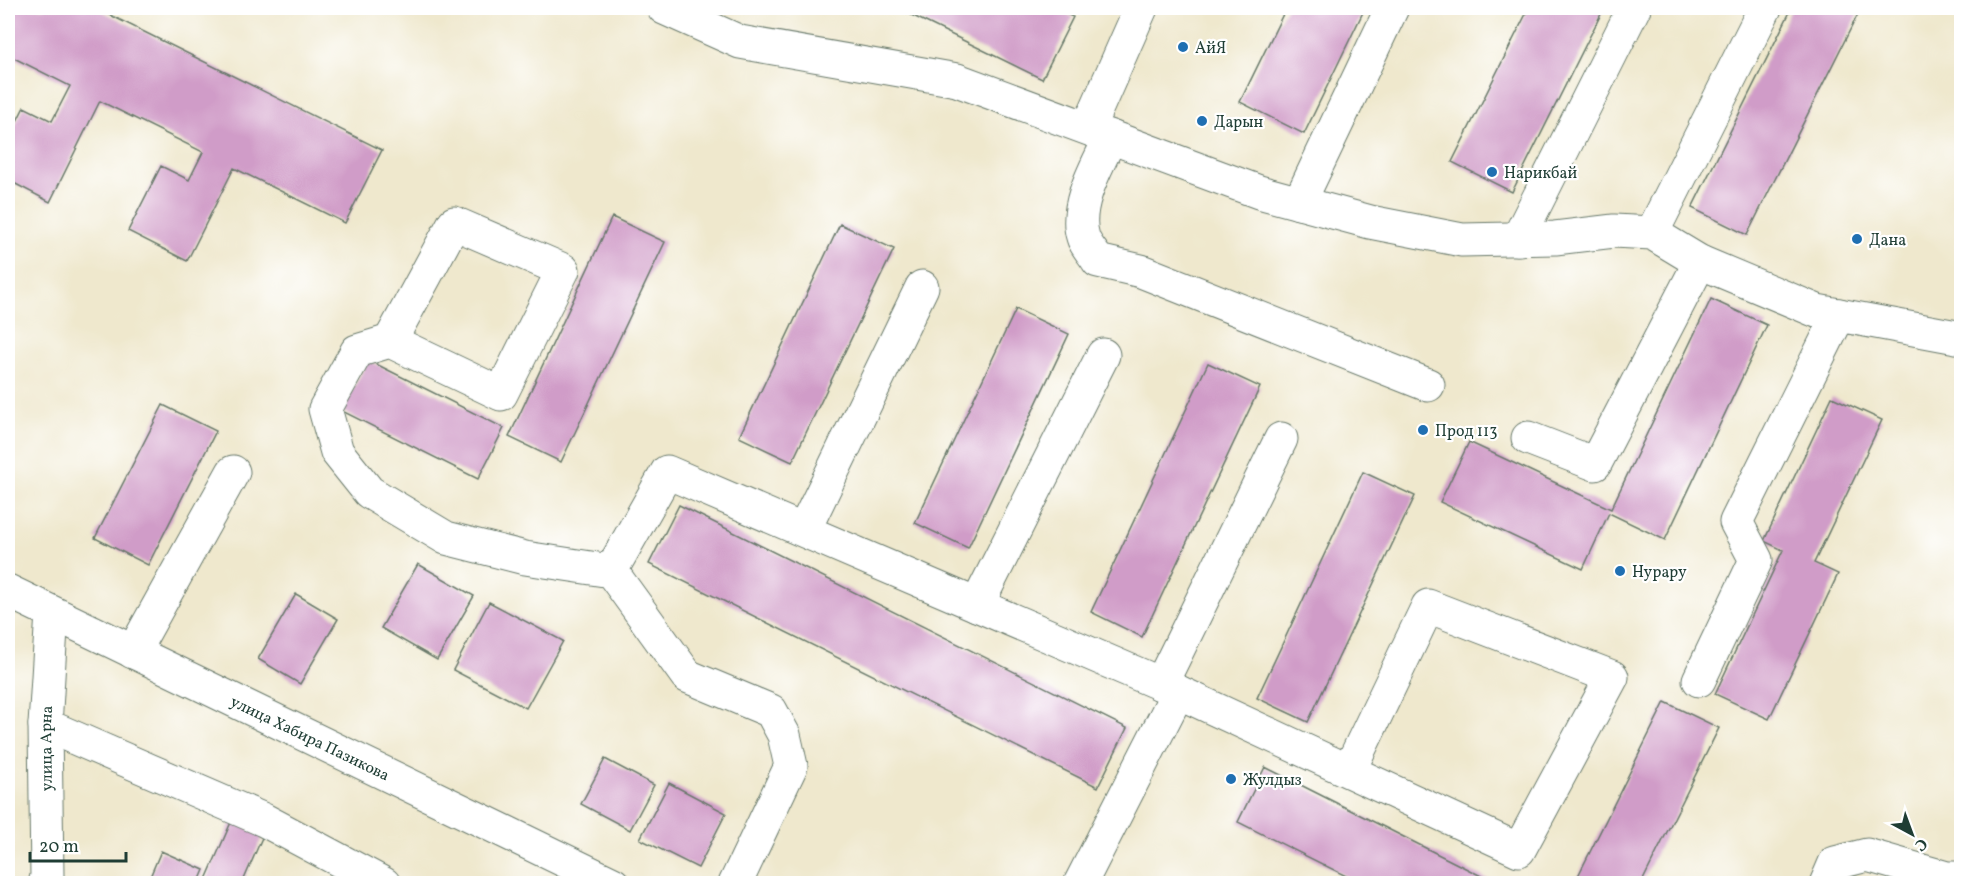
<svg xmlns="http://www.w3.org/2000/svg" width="1969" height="891" font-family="Vollkorn,serif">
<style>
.building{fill:#d09cc8}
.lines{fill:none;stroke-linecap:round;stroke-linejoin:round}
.minor-casing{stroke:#68796a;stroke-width:35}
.minor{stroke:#fff;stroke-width:33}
.poi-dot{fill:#1f6fb2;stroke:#fff;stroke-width:2}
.labels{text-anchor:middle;stroke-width:4.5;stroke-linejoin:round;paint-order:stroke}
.poi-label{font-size:16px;fill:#1f3d34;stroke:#fff;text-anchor:start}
.street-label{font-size:16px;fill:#1f3d34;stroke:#fff}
</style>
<rect width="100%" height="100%" fill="#fff"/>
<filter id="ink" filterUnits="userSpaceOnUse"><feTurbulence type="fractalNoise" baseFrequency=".0167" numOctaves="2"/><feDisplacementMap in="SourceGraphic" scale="12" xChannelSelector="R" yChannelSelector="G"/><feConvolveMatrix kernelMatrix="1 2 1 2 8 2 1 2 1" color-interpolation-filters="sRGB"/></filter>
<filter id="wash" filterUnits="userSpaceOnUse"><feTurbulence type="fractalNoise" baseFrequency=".008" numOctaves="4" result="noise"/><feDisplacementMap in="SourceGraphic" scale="24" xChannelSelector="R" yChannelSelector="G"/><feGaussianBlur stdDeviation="1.35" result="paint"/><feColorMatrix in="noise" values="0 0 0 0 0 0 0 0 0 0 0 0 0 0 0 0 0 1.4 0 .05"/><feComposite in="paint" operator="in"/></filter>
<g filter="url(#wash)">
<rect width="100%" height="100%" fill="#efe8cd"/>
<g id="blocks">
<path class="building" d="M8,8H96L382,150L345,223L234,168L187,261L128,231L161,166L189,180L203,152L100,101L50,202L8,180V139L24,107L52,121L70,86L8,55Z
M897,8H1053L1073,17L1042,79Z
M1286,8H1365L1304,134L1240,102Z
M1529,8H1604L1512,192L1452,162Z
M1792,8H1861L1747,235L1692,208Z
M612,217L665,242L561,462L509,437Z
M840,224L894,249L792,462L739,437Z
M1711,299L1767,325L1665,540L1609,513L1583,569L1440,502L1469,442L1611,509Z
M1016,309L1069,334L968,548L915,523Z
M368,360L504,428L478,479L342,411Z
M1208,363L1260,387L1142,637L1091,612Z
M1832,397L1882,420L1814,563L1838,574L1769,719L1715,694L1783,550L1764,541Z
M163,405L216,431L148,565L95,538Z
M1363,472L1415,496L1308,722L1257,698Z
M679,505L1127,728L1098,787L649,564Z
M418,564L474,596L437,660L381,628Z
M296,594L338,619L300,684L258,659Z
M489,602L563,641L526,708L453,670Z
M1665,702L1719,728L1641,884H1574Z
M605,759L654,785L630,830L581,804Z
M1265,767L1497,884H1362L1238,822Z
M669,783L726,813L698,868L640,839Z
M232,820L264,833L242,884H204Z
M161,851L204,870L198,884H147Z"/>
</g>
</g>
<g filter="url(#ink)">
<use href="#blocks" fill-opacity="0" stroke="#68796a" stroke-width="1.5"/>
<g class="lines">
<defs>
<g id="minor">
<path d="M664,8L740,42L957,80L1259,192L1370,222L1462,240L1555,238L1614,231L1652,233L1700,262L1817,311L1962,338"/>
<path d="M1088,128L1141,8"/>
<path d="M1111,137C1098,164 1073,206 1083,237C1085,245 1094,254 1098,261L1141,271L1428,385"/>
<path d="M1299,203L1392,8"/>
<path d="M1652,233L1765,8"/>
<path d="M1518,239L1634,8"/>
<path d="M390,341L454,223L563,270L501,394L390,341L357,351L325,409L337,452L369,492L446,538L525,558L611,571L687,676L771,711L784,735L791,766L735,884"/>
<path d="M1528,438L1595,464L1700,262"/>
<path d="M804,530L922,287"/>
<path d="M611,571L667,472L1161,684L1519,850L1612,677L1428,606L1349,771"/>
<path id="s1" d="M8,591L613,884"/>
<path d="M977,605L1103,355"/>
<path d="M133,652L233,472"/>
<path d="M1699,680L1756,560L1736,522L1839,315"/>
<path d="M1161,684L1281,439"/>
<path d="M45,725L264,820L384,884"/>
<path id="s2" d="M45,884L47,876L45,725L52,613"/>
<path d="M1080,884L1178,692"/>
<path d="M1826,884L1835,863L1867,855L1947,878H1962"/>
</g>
</defs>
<use href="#minor" class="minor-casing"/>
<use href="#minor" class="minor"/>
</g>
</g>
<g class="poi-dot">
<circle cx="1183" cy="47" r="6"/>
<circle cx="1202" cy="121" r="6"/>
<circle cx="1492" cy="172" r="6"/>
<circle cx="1857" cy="239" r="6"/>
<circle cx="1423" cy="430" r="6"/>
<circle cx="1620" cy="571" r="6"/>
<circle cx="1231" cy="779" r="6"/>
</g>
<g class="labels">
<g class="poi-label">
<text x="1195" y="53">АйЯ</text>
<text x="1214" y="127">Дарын</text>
<text x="1504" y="178">Нарикбай</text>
<text x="1869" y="245">Дана</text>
<text x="1435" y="436">Прод 113</text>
<text x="1632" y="577">Нурару</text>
<text x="1243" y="785">Жулдыз</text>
</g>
<g class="street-label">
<text dy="6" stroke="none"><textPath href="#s1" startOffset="336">улица Хабира Пазикова</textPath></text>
<text dy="6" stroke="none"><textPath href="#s2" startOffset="136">улица Арна</textPath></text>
</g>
</g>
<rect width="1969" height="891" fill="none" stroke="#fff" stroke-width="30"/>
<g transform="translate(1912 834) rotate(139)" stroke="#ffffff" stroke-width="4.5" paint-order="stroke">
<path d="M0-4.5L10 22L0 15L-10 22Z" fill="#1f3d34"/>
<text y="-9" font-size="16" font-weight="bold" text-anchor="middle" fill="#1f3d34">С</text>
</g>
<path d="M30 852v9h96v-9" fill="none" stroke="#1f3d34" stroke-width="3"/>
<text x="39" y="852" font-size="18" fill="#1f3d34" stroke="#ffffff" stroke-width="4.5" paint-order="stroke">20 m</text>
</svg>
